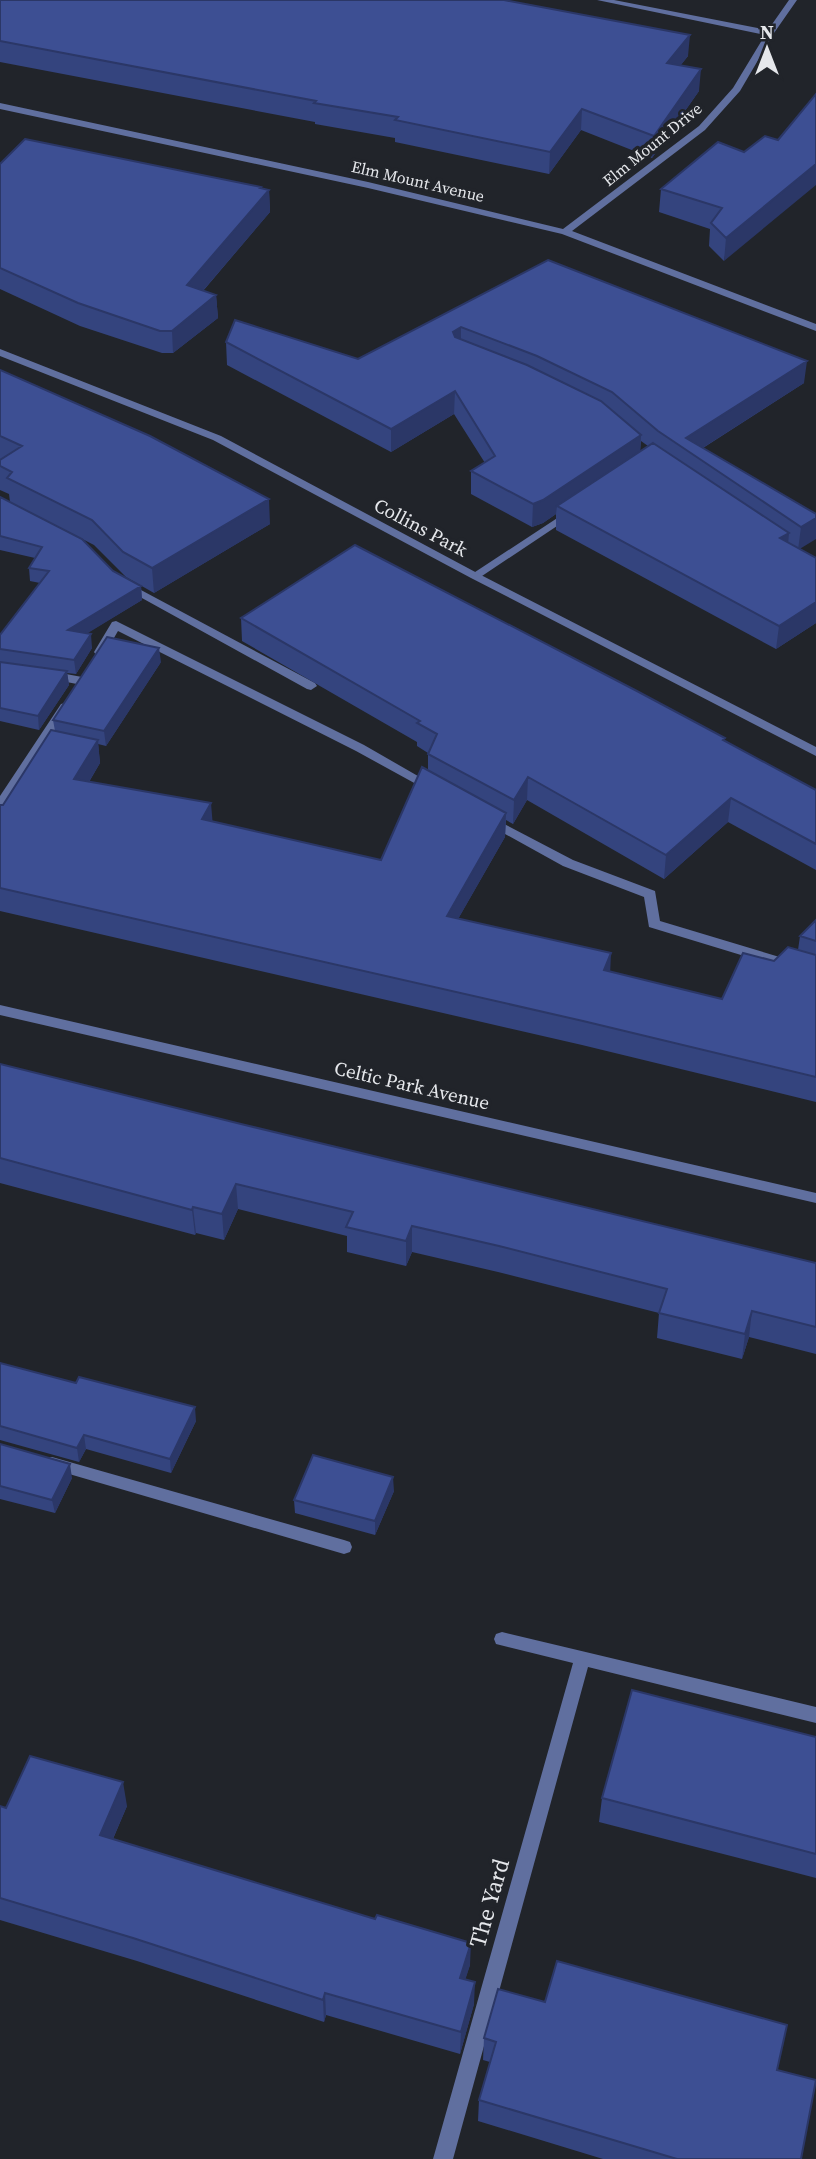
<svg xmlns="http://www.w3.org/2000/svg" width="816" height="2159" font-family="'Source Serif 4',serif">
<style>
.lines{fill:none;stroke-linecap:round;stroke-linejoin:round}
.service{fill:#606f9f;fill-rule:evenodd}
.minor{fill:#606f9f;fill-rule:evenodd}
.wall{fill:#34447e;fill-rule:evenodd}
.shaded-wall{fill:#2b3767}
.building{fill:#3d4f93;stroke:#2b3767;stroke-width:2}
.labels{text-anchor:middle;stroke-width:7;stroke-linejoin:round;paint-order:stroke}
.far-street-label{font-size:16px;fill:#e5e7eb;stroke:#21242a}
.street-label{font-size:19px;fill:#e5e7eb;stroke:#21242a}
.near-street-label{font-size:23px;fill:#e5e7eb;stroke:#21242a}
</style>
<rect width="100%" height="100%" fill="#21242a"/>
<g class="lines">
<path class="service" d="M571,509L577,512L575,514L479,578L475,579L469,576Z
M126,582L315,683L317,686L311,690L307,689L122,587V583Z
M116,621L364,745L437,787L431,791L427,790L356,751L118,631L104,655H96L94,652L112,622Z
M50,671L82,677L88,681L82,685L46,678L44,675Z
M65,703L71,707L4,809L0,810V796L61,704Z
M491,817L573,860L655,891L660,921L816,968V978L649,927L644,897L563,866L487,824L485,821L487,818Z
M52,1457L344,1540L350,1542L352,1547L350,1552L344,1554L52,1469L46,1468L44,1463L46,1458Z"/>
<path class="minor" d="M597,0H614L768,30L789,0H797L774,33L740,91L705,130L572,231L816,324V331L562,234L368,188L0,109V103L368,182L563,229L699,126L733,88L765,35Z
M0,349L221,436L479,574L816,747V756L471,578L213,440L0,356Z
M0,1005L816,1193V1203L0,1015Z
M502,1632L816,1707V1723L588,1667L453,2159H433L573,1663L496,1644L494,1639L496,1634Z"/>
</g>
<path class="wall" d="M0,0L688,56L680,66L699,91L652,158L581,130L549,174L395,142V138L315,124V122L0,62Z
M744,152L724,261L709,246L710,229L659,212L661,189Z
M0,164L261,187V189L269,190L270,212L203,291L216,295L218,318L173,353H162L80,326L0,289Z
M548,260L804,383L703,448L816,514L800,549L816,558V623L776,649L556,530V514L543,523L532,527L471,494V471L485,463L454,414L391,452L227,365L226,342L358,359ZM641,441L648,446L640,451Z
M0,370L270,524L154,593L126,577L94,545L10,502L9,494L0,490Z
M0,497L113,571L141,586L142,600L87,633L92,648L76,674L67,673L69,685L39,730L0,721V635L40,583L30,581L29,568L35,558L0,550Z
M241,618L725,742L816,790V870L728,822L664,879L527,800L513,824L506,820L505,837L458,919L610,972L722,999L774,961L798,950L800,936L816,920V1102L582,1045L0,911V805H3L55,731L53,720L161,662L106,746L98,744L100,763L89,782L212,821L381,860L428,770V753L417,746V742L242,641Z
M0,1064L241,1124L816,1263V1354L749,1337L742,1359L657,1338L659,1313L498,1272L412,1252L406,1266L347,1252V1236L238,1209L224,1240L196,1233L195,1235L0,1183Z
M0,1363L196,1421L171,1473L86,1449L79,1462L0,1440Z
M0,1444L72,1478L55,1513L0,1499Z
M394,1491L375,1535L295,1513L294,1500Z
M816,1737V1878L599,1822L602,1798Z
M0,1806L6,1808L127,1806L113,1839L470,1965L465,1979L474,2004L460,2054L326,2015L324,2022L137,1961L0,1920Z
M484,2038L777,2070L801,2159H603L478,2121L479,2100L490,2062L483,2060Z"/>
<path class="shaded-wall" d="M690,35L688,56L665,85L667,63Z
M701,69L699,91L652,158L654,136Z
M582,109L581,130L549,174L550,152Z
M816,164V185L724,261L726,238Z
M261,187L262,198L269,190L270,212L188,308L187,285Z
M216,295L218,318L173,353L172,331Z
M461,327V350L453,332Z
M807,361L804,383L693,454L686,438Z
M455,391L454,414L391,452V429Z
M641,435L640,458L557,506L556,514L543,523L532,527L533,504Z
M269,499L270,524L154,593L152,568Z
M816,518V539L798,550L801,527Z
M789,533L787,557L780,538Z
M141,586L142,600L70,644L68,630Z
M816,602V623L776,649L779,626Z
M91,634L92,648L76,674L74,660Z
M159,648L161,662L106,746L104,731Z
M67,671L69,685L39,730L38,716Z
M98,740L100,763L76,803L74,779Z
M528,777L527,800L513,824L514,800Z
M731,798L728,822L664,879L666,855Z
M211,803L213,827L202,819Z
M506,813L505,837L446,940L447,916Z
M611,953L610,976L604,970Z
M236,1184L238,1209L224,1240L222,1214Z
M193,1207L196,1233L195,1235L192,1210Z
M412,1226V1252L406,1266V1241Z
M752,1311L749,1337L742,1359L745,1334Z
M195,1407L196,1421L171,1473L170,1459Z
M84,1435L86,1449L79,1462L77,1448Z
M70,1464L72,1478L55,1513L52,1500Z
M393,1477L394,1491L375,1535V1521Z
M123,1782L127,1806L104,1859L100,1835Z
M471,1943L470,1965L459,2000L460,1978Z
M475,1982L474,2004L460,2054L461,2032Z
M325,1993L326,2015L324,2022L323,2000Z"/>
<path class="building" d="M0,0H504L690,35L667,63L701,69L654,136L582,109L550,152L395,120L398,117L314,103L316,101L0,41Z
M816,94V164L726,238L711,223L722,208L661,189L718,142L744,152L765,136L778,140Z
M25,139L261,187L260,188L269,190L187,285L216,295L172,331H160L78,303L0,268V164Z
M548,260L807,361L686,438L816,514V518L801,527L658,431L612,392L537,356L461,327L453,332L455,337L527,365L601,401L641,435L543,500L533,504L471,471L495,456L455,391L391,429L226,342L235,320L358,359Z
M0,370L150,436L269,499L152,568L123,552L92,520L7,478L12,472L0,466V460L22,446L0,436Z
M653,443L789,533L780,538L816,558V602L779,626L557,506Z
M0,497L82,539L113,571L141,586L68,630L91,634L74,660L0,649V635L49,571L29,568L42,547L0,536Z
M355,545L635,690L725,738L723,740L816,790V844L731,798L666,855L528,777L514,800L428,754L437,734L417,723L420,721L241,618Z
M107,637L159,648L104,731L53,720Z
M0,662L67,671L38,716L0,708Z
M51,730L98,740L74,779L211,803L202,819L381,860L422,767L506,813L447,916L611,953L604,970L722,999L743,953L774,961L788,947L816,955V1077L583,1021L0,888V805H3Z
M816,920V941L800,936Z
M0,1064L241,1124L816,1263V1327L752,1311L745,1334L659,1313L667,1289L499,1246L412,1226L406,1241L346,1227L353,1212L236,1184L222,1214L193,1207L192,1210L0,1158Z
M0,1363L76,1383L79,1377L195,1407L170,1459L84,1435L77,1448L0,1426Z
M0,1444L70,1464L52,1500L0,1486Z
M313,1455L393,1477L375,1521L294,1500Z
M632,1690L816,1737V1854L602,1798Z
M30,1756L123,1782L100,1835L375,1919L377,1915L471,1943L460,1978L475,1982L461,2032L325,1993L323,2000L133,1938L0,1898V1806L6,1808Z
M557,1961L787,2025L777,2070L816,2080L801,2159H677L479,2100L496,2042L484,2038L498,1989L545,2002Z"/>
<g class="labels">
<g class="far-street-label">
<text transform="translate(652 144) rotate(-39)" y="6">Elm Mount Drive</text>
<text transform="translate(418 181) rotate(13)" y="6">Elm Mount Avenue</text>
</g>
<g class="street-label">
<text transform="translate(421 527) rotate(28)" y="7">Collins Park</text>
<text transform="translate(412 1085) rotate(13)" y="7">Celtic Park Avenue</text>
</g>
<g class="near-street-label">
<text transform="translate(489 1903) rotate(-74)" y="8">The Yard</text>
</g>
</g>
<g transform="translate(767 49)" stroke="#21242a" stroke-width="5" paint-order="stroke">
<path d="M0-5L12 26L0 18L-12 26Z" fill="#e5e7eb"/>
<text y="-10" font-size="19" font-weight="bold" text-anchor="middle" fill="#e5e7eb">N</text>
</g>
</svg>
